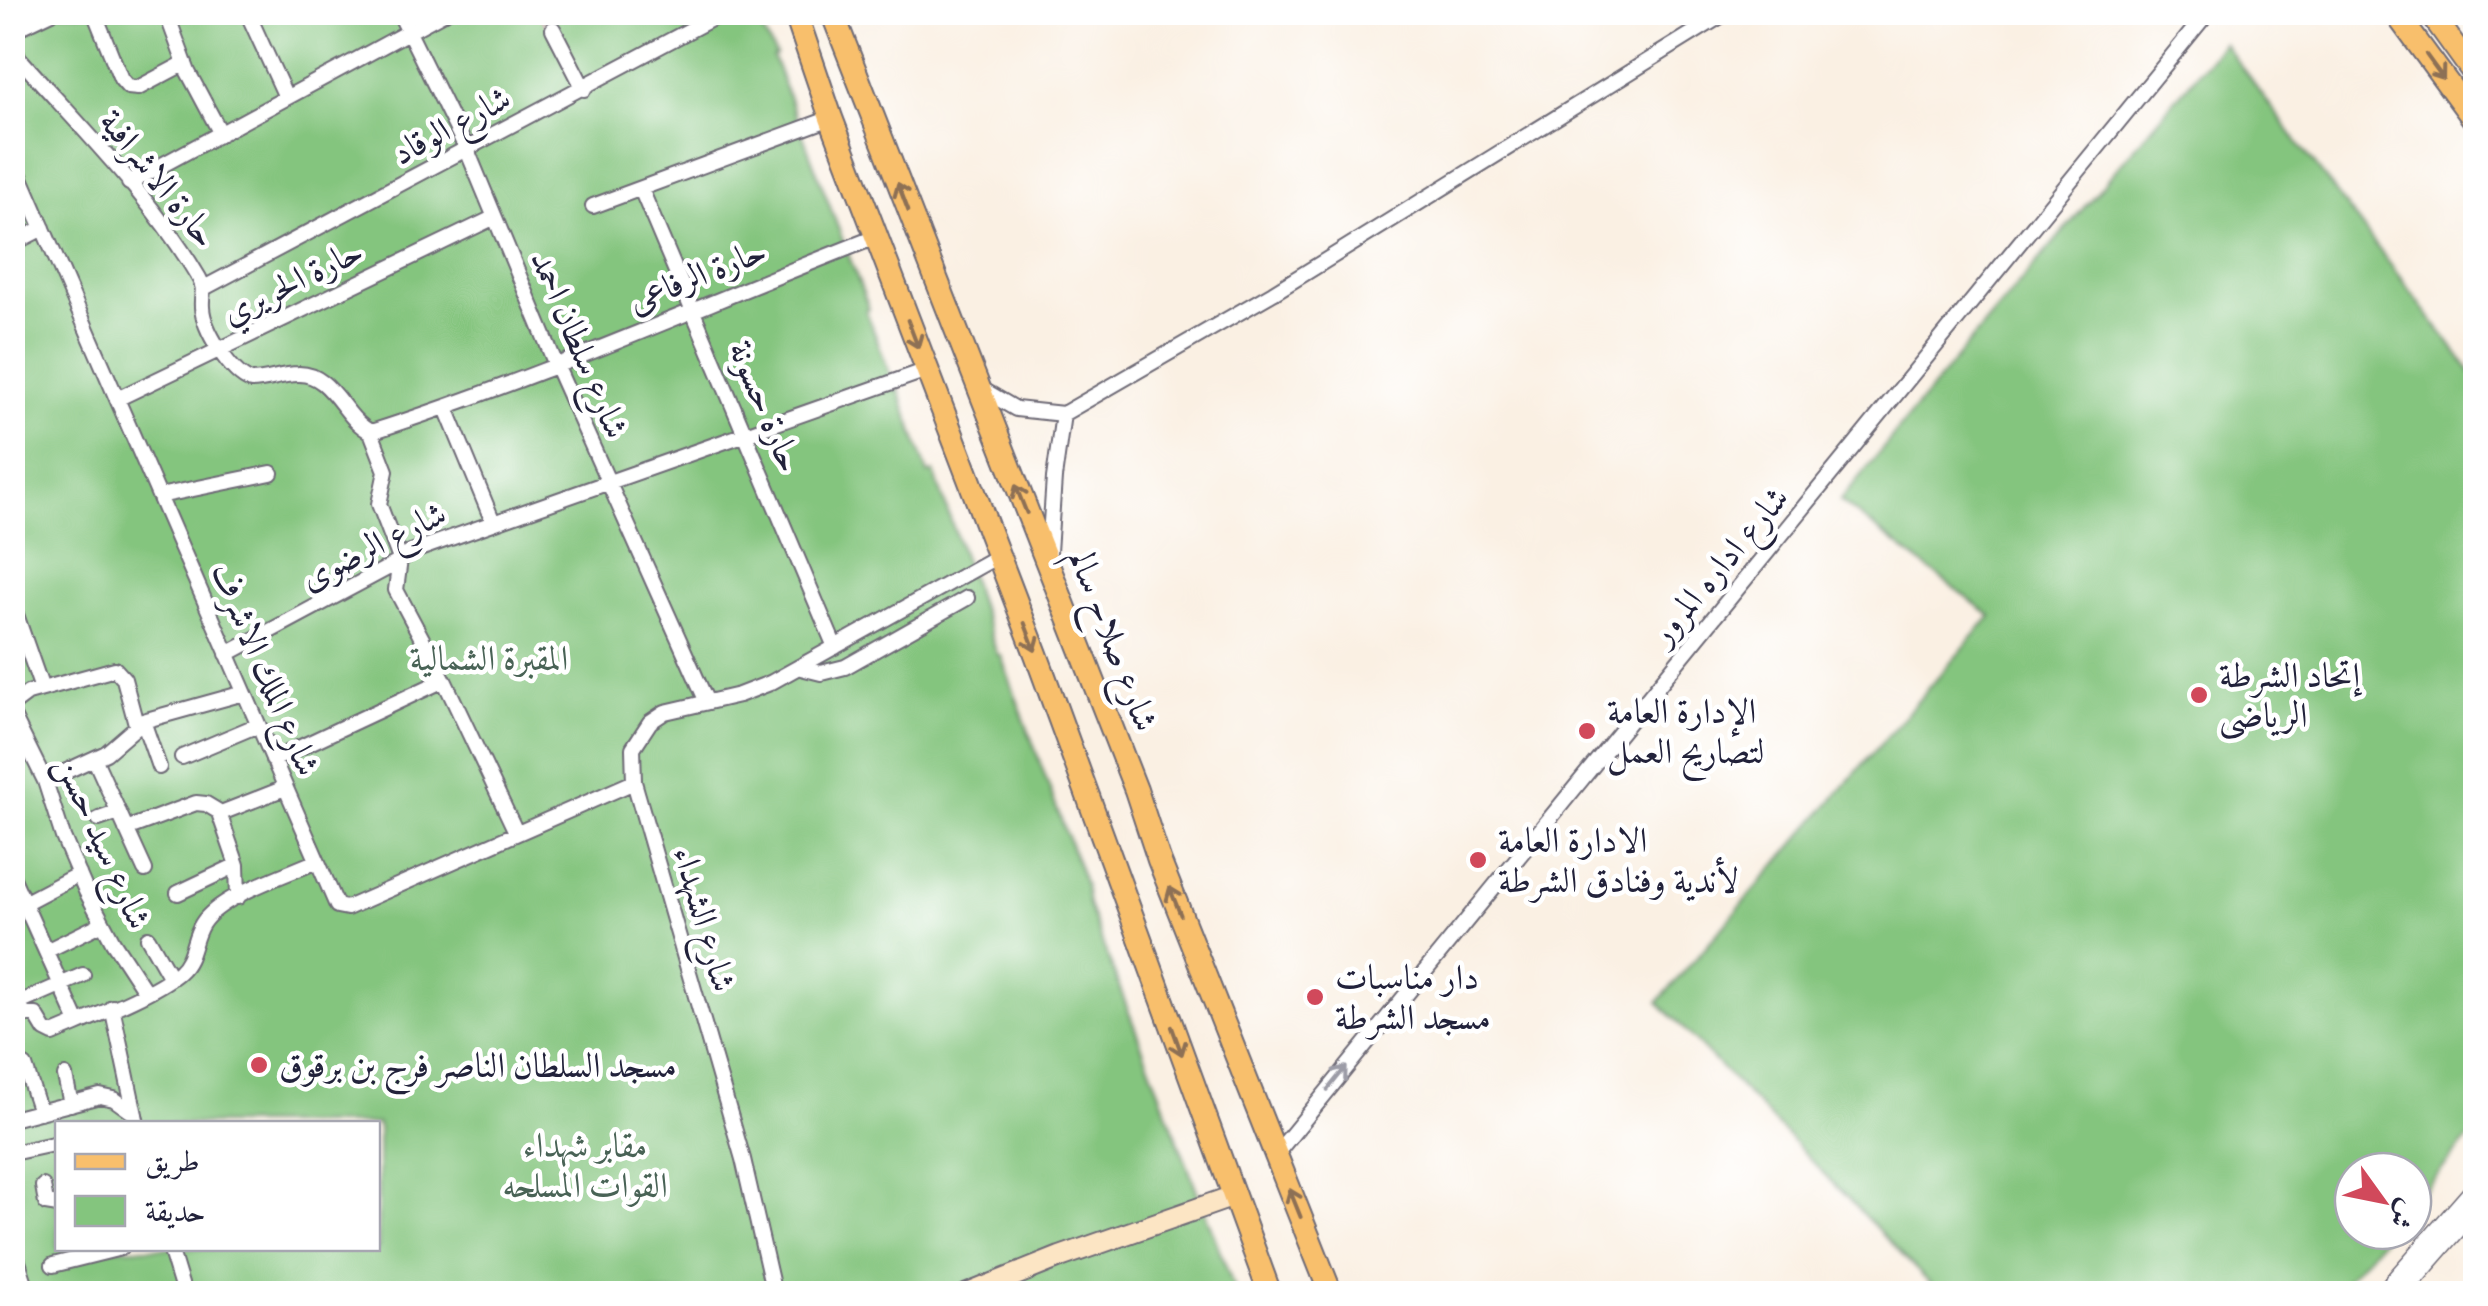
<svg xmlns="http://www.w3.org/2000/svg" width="2488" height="1306" font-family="'Gentium Book Plus',Amiri,serif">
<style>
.green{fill:#84c57e;stroke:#53745c;stroke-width:2.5;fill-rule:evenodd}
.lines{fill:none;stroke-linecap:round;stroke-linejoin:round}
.minor-tunnel{stroke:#cfc7c1;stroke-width:14;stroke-dasharray:14 7;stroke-linecap:butt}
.minor-casing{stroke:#6e6a76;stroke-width:18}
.tertiary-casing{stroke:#6e6a76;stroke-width:21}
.secondary-casing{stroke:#6e6a76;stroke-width:24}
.primary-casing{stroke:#6e6a76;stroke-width:26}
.trunk-casing{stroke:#6e6a76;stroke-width:26}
.minor{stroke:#fff;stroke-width:14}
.tertiary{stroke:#fff;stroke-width:18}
.secondary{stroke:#fce5c4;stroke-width:20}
.primary{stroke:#f8bf6c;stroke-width:22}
.trunk{stroke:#f8bf6c;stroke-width:22}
.oneway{stroke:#8d7054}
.oneway2{stroke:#9c9ca7}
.poi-dot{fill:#d1495b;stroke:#fff;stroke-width:4}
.labels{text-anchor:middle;stroke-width:9;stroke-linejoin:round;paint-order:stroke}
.street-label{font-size:35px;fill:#22223b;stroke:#fff}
.park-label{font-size:35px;fill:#496356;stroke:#fff}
.poi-label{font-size:35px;fill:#22223b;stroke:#fff;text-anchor:start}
</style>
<rect width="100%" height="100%" fill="#fff"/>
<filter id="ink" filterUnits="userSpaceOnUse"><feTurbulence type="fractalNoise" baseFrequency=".01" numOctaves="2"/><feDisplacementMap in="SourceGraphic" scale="20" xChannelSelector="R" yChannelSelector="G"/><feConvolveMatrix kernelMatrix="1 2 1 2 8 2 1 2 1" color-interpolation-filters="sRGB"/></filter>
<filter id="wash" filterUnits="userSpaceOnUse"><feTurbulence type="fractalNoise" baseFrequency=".0048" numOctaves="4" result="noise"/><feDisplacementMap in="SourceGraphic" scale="40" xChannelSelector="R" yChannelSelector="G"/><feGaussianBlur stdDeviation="2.25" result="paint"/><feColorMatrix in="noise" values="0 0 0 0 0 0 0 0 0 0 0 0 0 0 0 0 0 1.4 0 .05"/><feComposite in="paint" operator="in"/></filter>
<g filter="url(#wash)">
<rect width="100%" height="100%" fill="#faf0e3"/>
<path class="green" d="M12,13H752L776,55L773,57L869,309L866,311L896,390H899L928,474L934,472L997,654L1001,656L1085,885L1088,905L1236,1293H13ZM58,1124H378V1248H58Z
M2223,43L2475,377V1131L2413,1203V1171H2353V1231H2389L2335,1293H1939L1658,1002L1991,616L1840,501L1959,355Z"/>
</g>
<g filter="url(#ink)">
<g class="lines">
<path class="minor-tunnel" d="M544,12L553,29"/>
<defs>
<path id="minor" d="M94,12L121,79L128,87L138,88L185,63
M166,12L188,72L220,132
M247,12L286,97
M399,12L467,150L556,365L706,700
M553,29L584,89
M12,31L52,12
M12,50C76,123 150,194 199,278C206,290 201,294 202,307C203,329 230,373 251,381C267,381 282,374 298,374C333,373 343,419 371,432
M12,157L337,906L347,908L634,782
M129,183L445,12
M641,189L835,647
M593,206L831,118
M12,244L43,228
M204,288L724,12
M980,388L1016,409L1063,414L1273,293L1727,12
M117,399L493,218
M446,408L493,522
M371,432C543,377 708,302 876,237
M371,432L386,471L379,504L400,559L396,590L444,680L516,832
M159,496L271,473
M1049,552L1054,478L1063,414
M12,603L42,689
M227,654L395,564L411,552L927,370
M801,668L821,673L845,667L967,598
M12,705L28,693L115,669L124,679L136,724
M12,714L45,781L63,837L86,891L113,942L145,991
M143,721L159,767
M182,757L258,725
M95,760L145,870
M273,760L444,680
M45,781L106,753L143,721L244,693
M219,813L237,865L238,897
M99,819L119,812
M126,829L196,803L206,804L221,813L285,788
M12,876L78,1023
M178,893L237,865
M24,903L79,874
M148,938L171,978
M46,951L103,923
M19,1003L24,1015H36L45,1030L53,1034C85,1020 154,994 179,972C194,959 192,940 202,924C219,896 286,875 317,861
M12,1006L83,975
M112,1007L137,1124
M25,1066L40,1112
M65,1076L71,1104
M12,1119L100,1096L114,1099L135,1114
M12,1153L58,1143
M1276,1154L2208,12
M43,1186L46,1203L58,1205
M12,1243L24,1280
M170,1248L184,1294
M53,1265L121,1248
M774,1294L743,1159L634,782L633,748L650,722L665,712L739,695L770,683L998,556"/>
<path id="tertiary" d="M2383,1294L2476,1188
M2400,1294L2476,1207"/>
<path id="secondary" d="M968,1294L1060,1257L1234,1196"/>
<path id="primary" d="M2395,12L2476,122
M2430,12L2476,76"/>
<path id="trunk" d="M795,12L831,118L1036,654L1270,1294
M832,12L1136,790L1159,860L1331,1294"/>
</defs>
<use href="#minor" class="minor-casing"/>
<use href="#tertiary" class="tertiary-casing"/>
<use href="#secondary" class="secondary-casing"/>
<use href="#primary" class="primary-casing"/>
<use href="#trunk" class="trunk-casing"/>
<use href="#minor" class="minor"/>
<use href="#tertiary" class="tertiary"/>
<use href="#secondary" class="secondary"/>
<use href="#primary" class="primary"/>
<use href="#trunk" class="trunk"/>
</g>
<defs><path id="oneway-shaft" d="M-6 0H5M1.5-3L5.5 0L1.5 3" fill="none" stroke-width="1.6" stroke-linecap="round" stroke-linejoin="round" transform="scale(2.5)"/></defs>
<g class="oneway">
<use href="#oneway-shaft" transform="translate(2435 67) rotate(54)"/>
<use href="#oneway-shaft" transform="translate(903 197) rotate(-111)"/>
<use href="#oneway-shaft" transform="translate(913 334) rotate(69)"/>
<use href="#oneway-shaft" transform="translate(1021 499) rotate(-112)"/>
<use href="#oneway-shaft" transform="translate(1030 637) rotate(69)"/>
<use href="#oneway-shaft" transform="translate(1175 901) rotate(-112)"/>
<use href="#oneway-shaft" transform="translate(1177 1041) rotate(70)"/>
<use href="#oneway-shaft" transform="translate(1295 1203) rotate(-112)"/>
</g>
<use class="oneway2" href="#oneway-shaft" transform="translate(1337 1078) rotate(-51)"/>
</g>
<g class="poi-dot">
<circle cx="2199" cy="695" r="10"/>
<circle cx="1587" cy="731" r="10"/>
<circle cx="1478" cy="860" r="10"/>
<circle cx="1315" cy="997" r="10"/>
<circle cx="259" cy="1065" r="10"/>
</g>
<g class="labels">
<g class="street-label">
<text transform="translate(451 125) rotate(-28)" y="12">شارع الوقاد</text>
<text transform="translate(159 178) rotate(51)" y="12">حارة الاشرافية</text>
<text transform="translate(697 275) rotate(-22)" y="12">حارة الرفاعى</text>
<text transform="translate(292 281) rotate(-26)" y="12">حارة الحريري</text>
<text transform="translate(580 344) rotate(67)" y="12">شارع سلطان احمد</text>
<text transform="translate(766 406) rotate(67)" y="12">حارة حسونة</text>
<text transform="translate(373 545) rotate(-26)" y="12">شارع الرضوى</text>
<text transform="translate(1719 565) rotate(-50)" y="12">شارع اداره المرور</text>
<text transform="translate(1114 640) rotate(69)" y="12">شارع صلاح سالم</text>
<text transform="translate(266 669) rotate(67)" y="12">شارع الملك الاشرف</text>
<text transform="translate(104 842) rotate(66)" y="12">شارع سيد حسن</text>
<text transform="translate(705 919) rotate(74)" y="12">شارع الشهداء</text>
</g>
<g class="park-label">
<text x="489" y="670">المقبرة الشمالية</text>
<text x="585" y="1157">مقابر شهداء<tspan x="585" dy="40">القوات المسلحه</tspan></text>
</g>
<g class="poi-label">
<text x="2219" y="687">إتحاد الشرطة<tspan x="2219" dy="40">الرياضى</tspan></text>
<text x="1607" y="723">الإدارة العامة<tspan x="1607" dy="40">لتصاريح العمل</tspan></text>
<text x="1498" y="852">الادارة العامة<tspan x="1498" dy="40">لأندية وفنادق الشرطة</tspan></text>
<text x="1335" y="989">دار مناسبات<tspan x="1335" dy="40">مسجد الشرطة</tspan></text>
<text x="279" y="1077">مسجد السلطان الناصر فرج بن برقوق</text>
</g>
</g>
<rect width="2488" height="1306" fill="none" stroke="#fff" stroke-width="50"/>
<rect x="55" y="1121" width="325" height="130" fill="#ffffff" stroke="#a7a7b1" stroke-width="2.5"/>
<rect x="75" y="1154" width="50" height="15" fill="#f8bf6c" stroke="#a7a7b1" stroke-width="2.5"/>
<text x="145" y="1171" font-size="30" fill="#22223b">طريق</text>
<rect x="75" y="1196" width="50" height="30" fill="#84c57e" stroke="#a7a7b1" stroke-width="2.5"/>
<text x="145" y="1221" font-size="30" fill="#22223b">حديقة</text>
<g transform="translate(2383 1201) rotate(123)"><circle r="48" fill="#ffffff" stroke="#a7a7b1" stroke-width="2.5"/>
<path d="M0-8L18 38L0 25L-18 38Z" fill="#d1495b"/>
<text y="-15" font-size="28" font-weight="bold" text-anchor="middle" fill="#22223b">ش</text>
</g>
</svg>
